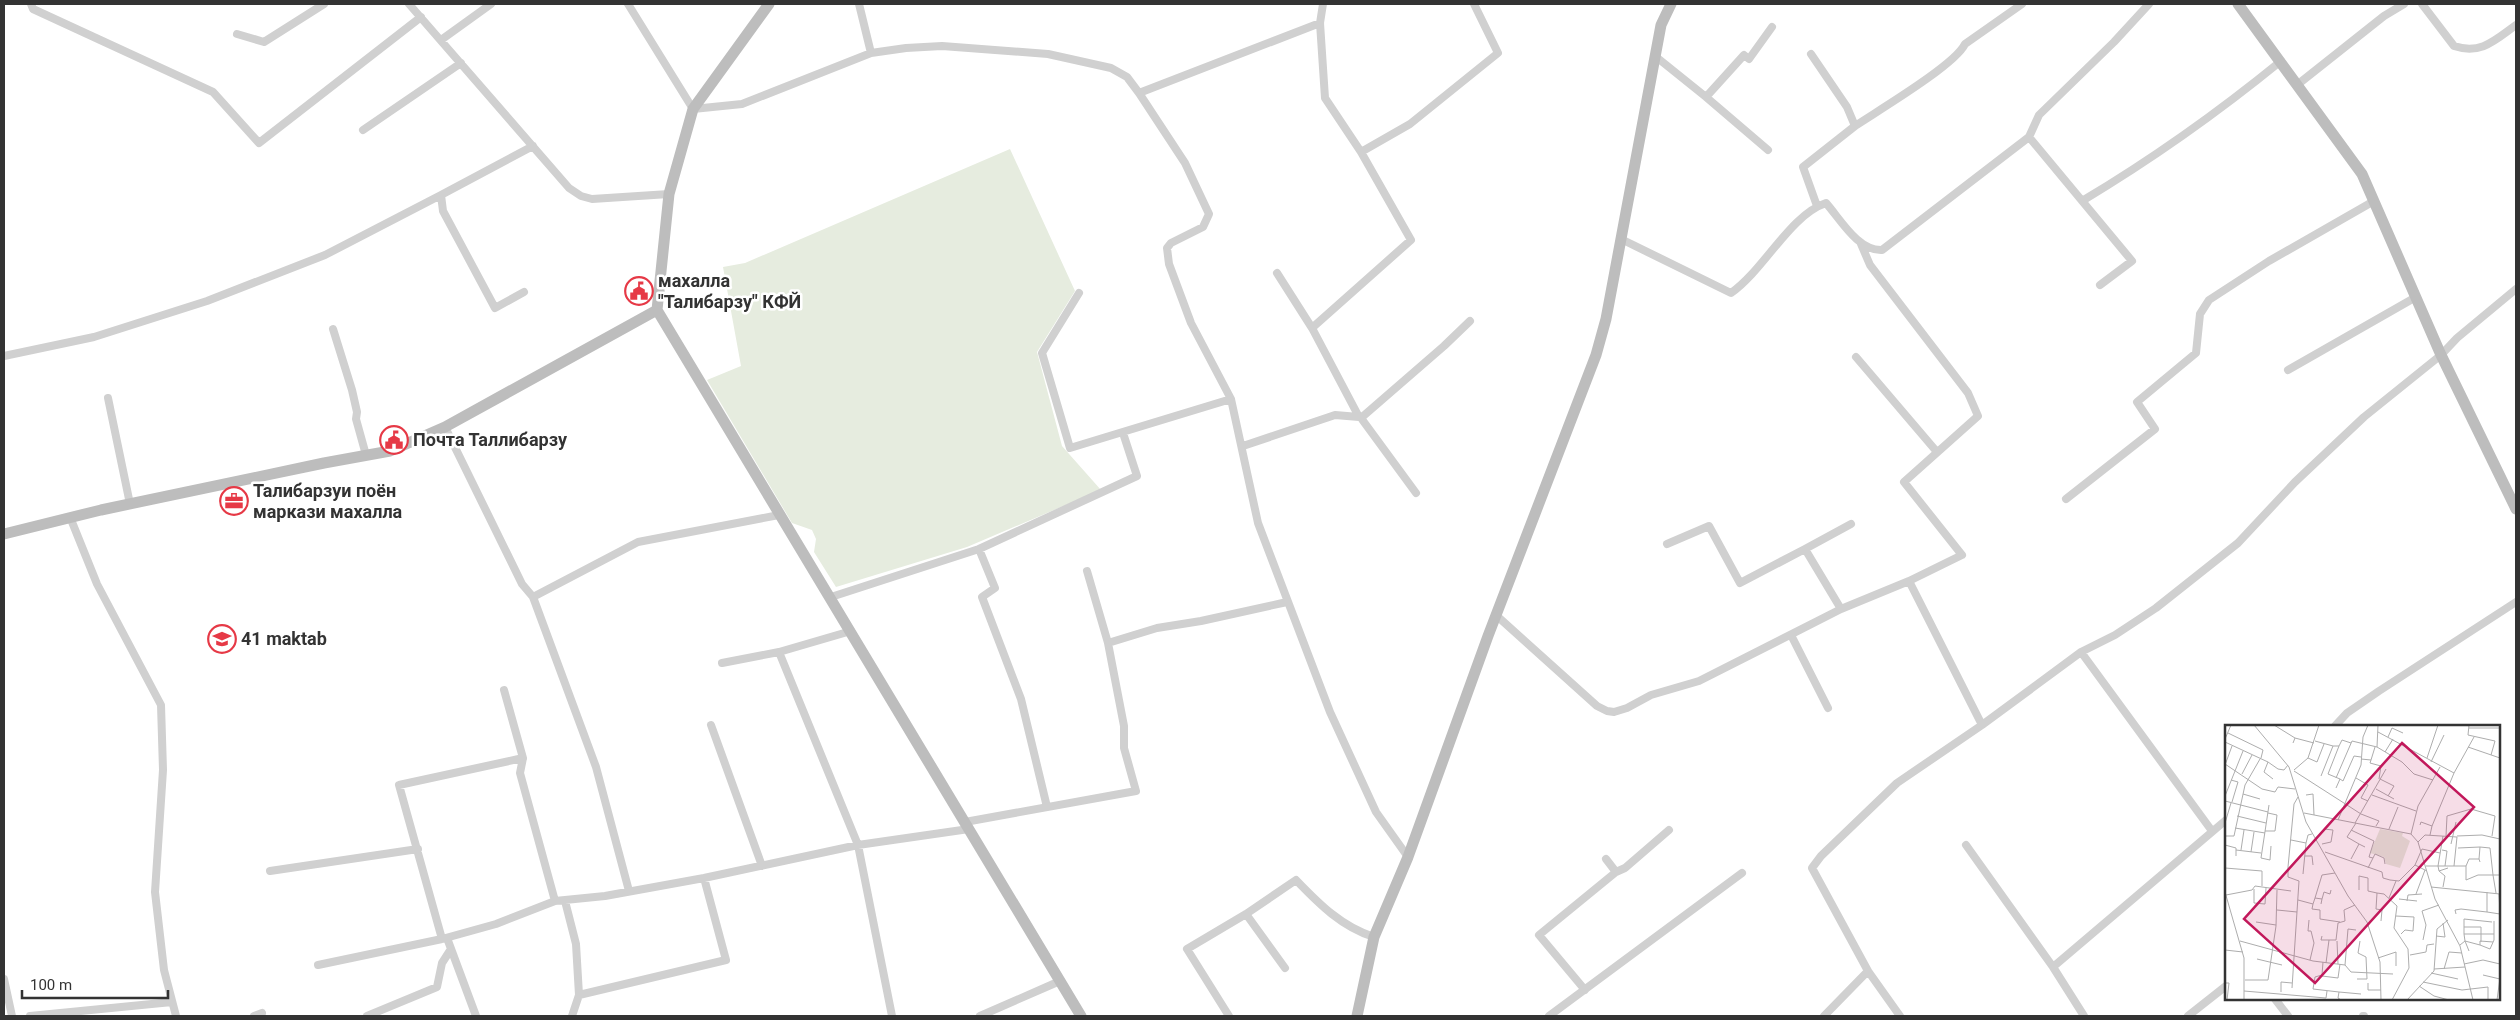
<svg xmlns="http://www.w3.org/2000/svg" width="2520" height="1020" font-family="Roboto,sans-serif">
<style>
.green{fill:#e6ecdf}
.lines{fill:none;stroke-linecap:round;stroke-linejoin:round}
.street{stroke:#d0d0d0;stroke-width:8}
.secondary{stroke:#bdbdbd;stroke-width:11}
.labels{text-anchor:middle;stroke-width:5;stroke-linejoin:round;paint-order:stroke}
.poi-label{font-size:18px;font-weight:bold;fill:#333;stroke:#fff;text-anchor:start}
.inset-road{fill:none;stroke:#adadad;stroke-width:1}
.view{fill:#c2185b;fill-opacity:0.15;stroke:#c2185b;stroke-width:2.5}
.inset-edge{fill:none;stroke:#333;stroke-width:2.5}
</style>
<rect width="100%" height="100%" fill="#fff"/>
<path class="green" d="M1010,149L1075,291L1037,352L1062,446L1101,490L967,547L836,587L814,552L816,539L812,530L792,523L707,380L741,366L723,267L745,263Z"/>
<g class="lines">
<path class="street" d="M31,4L33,9L213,92L259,143L421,17
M409,4L569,188L581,196L592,199L669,194
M628,4L693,109L742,104L871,53
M859,4L871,53L906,48L942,46L1048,54L1111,68L1127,77L1139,93L1185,163L1209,214L1203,227L1171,243L1167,248L1169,264L1191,323L1231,399L1258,523L1330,712L1376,812L1408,857
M1323,4L1320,23L1325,98L1361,152L1410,124L1498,53L1474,4
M2422,4L2454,46C2481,55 2495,40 2516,25
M237,34L264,42L324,4
M441,40L491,4
M1811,54L1847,107L1855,126C1879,110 1955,65 1965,44L2022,4
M1655,56L1706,97L1744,55L1749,59L1772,27
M2297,85L2384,16L2404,4
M1139,93L1320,23
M1706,97L1768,150
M363,130L461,63
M2029,137L2039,115L2114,42L2149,4
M1361,152L1411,240L1312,328L1359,417L1361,418L1444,346L1470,321
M2082,201C2154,158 2216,114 2281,61
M1817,206L1803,167L1855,126
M1621,239L1731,293C1764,270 1790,215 1826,203C1841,220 1858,251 1882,250L2029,137L2132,261L2100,285
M1861,244L1870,265L1968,393L1978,416L1904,482L1962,555L1909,581L1982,725
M1277,273L1312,328
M524,292L495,308L443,211L441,195L533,146
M1079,293L1042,353L1070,448L1231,399
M333,329L352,390L357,412L356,419L366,455
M4,356L94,337L207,301L325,255L441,195
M1856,357L1937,452
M2288,370L2416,297
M108,398L130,504
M1361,418L1416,493
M445,427L522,584L533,597L596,767L629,891
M1243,446L1335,415L1359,417
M2066,499L2155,429L2137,402L2196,353L2200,314L2209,300L2269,261L2374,201
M70,517L97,584L161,705L163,770L155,892L164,970L176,1016
M1851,524L1805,549L1841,609L1909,581
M1667,544L1709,526L1740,583L1805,549
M1087,571L1108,643L1157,628L1201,621L1287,602
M533,597L638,542L779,515
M831,597L979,549
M1497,616L1597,706L1607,711L1614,712L1627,708L1651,695L1699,681L1841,609
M851,631L779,652L858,845L892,1016
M1791,635L1828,708
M2081,652L2212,831
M722,663L779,652
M504,690L523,758L520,773L555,901
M711,725L762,866
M2335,726L2347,713L2379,691L2516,602
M1047,807L1021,699L982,597L995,588L979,549L1137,476L1123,433
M965,822L1136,791L1124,748V726L1108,643
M1966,845L2053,967L2084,1016
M270,871L418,849
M1616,872L1625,868L1669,830
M565,901L576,944L579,995
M1246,914L1285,968
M447,938L476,1016
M442,939L399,785L523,758
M318,965L442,939L496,924L555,901L605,896L704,878L858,845L969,829
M2053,967L2226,820
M1868,971L1900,1016
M4,979L12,1016
M1585,990L1539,935L1616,872L1606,859
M2275,999L2288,1016
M30,1016L172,1002
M254,1016L262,1013
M367,1016L437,987L442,963L451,949
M572,1016L579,995L726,960L704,878
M980,1016L1060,981
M1229,1016L1187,949L1246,914L1296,880C1319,904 1342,927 1374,937
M1549,1016L1742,873
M1824,1016L1868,971L1812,868L1821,856L1897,783L1982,725L2081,652L2115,635L2156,608L2238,543L2295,482L2364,417L2441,355L2457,338L2516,289
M2188,1016L2226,986
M2363,1016H2364"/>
<path class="secondary" d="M769,4L693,109L669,194L657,310L1081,1016
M2238,4L2362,174L2441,355L2516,509
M4,534L101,510L324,463L390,451L445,427L657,310
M1357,1016L1374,937L1408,857L1488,636L1596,355L1606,319L1661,25L1671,4"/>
</g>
<defs>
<symbol id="civic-ring" viewBox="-11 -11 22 22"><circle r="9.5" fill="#fff" stroke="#e63946" stroke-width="1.5"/><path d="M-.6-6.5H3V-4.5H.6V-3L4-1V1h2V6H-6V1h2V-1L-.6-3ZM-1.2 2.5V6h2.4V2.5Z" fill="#e63946"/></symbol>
<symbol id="office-ring" viewBox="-11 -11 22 22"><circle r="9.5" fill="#fff" stroke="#e63946" stroke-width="1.5"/><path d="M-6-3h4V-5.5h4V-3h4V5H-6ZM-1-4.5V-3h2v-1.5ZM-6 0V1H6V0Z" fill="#e63946"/></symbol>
<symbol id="school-ring" viewBox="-11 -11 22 22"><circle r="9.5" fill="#fff" stroke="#e63946" stroke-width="1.5"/><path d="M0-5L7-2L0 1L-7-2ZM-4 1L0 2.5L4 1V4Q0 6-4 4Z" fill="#e63946"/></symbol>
</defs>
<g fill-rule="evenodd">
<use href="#civic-ring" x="623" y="275" width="32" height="32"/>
<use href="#civic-ring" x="378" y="424" width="32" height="32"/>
<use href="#office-ring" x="218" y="485" width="32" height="32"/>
<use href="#school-ring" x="206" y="623" width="32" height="32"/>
</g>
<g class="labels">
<g class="poi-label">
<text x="658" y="287">махалла<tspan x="658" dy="21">"Талибарзу" КФЙ</tspan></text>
<text x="413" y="446">Почта Таллибарзу</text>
<text x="253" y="497">Талибарзуи поён<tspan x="253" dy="21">маркази махалла</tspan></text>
<text x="241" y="645">41 maktab</text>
</g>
</g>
<g transform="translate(2225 725)">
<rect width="275" height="275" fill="#fff"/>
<path d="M155,104L178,108L177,111L185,116L175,143L161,139L159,132L145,128Z" fill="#e6ecdf"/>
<path class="inset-road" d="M29,0L64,42L81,97L123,171L142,197L155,237L156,275M49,0L70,13M244,0L243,10L270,16L266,30M244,3H275M153,7L229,48L249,12M3,8L38,25L36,33M163,12L167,3L178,8M0,14L6,0M90,16L108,21M0,17L43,37L39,47L48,54M68,18L70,13L89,18M114,21L117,15L126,18M152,22L153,0M243,22L275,33M160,27L168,14M83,33L92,37L99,19M202,33L213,0M136,34L146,35L150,22M146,35L145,38L156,41L154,54M43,37L53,44L59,45L63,40M206,37L219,10M0,39L37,64L50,67L53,62L70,64M0,40L7,21M69,45L83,33L94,0M69,46L136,89L154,96L151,101M17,49L27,30M96,51L108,21H114L103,49L115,54L111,63M111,53L127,16L152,22L177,37L189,49L208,55M131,53L143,60L136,73L143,76M115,54L118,56L129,31L136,32M155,54L169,61L163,71M6,55L13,57L7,77M151,64L169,74M18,69L35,74M81,70L88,69L89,90M147,70L191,86M0,71L18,26M0,76L43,87M44,80L36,133L45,135L46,121M79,88L186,109L193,117L210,174L235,221L248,275M12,91L41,98M113,95L136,40L138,12L143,0M0,98L6,78M130,98L161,44M131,98L122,112L134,119M195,100L196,97L207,101L205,110M207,101L229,48M10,103L40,108M164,104L173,82M126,105L149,116L144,132L148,133M40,106H50L52,90L43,88M186,109L193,81L215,42M0,111H9L20,60L35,34M218,111L213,141L214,146L223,143M221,111L222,91L246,84L270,91L267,111M232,111L257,110L275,114M66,115L81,118M193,117L200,110L232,112L229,141H201M97,119L106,117L108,105L99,104M226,119L231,97M0,120L11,123V131M233,123L255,122L254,134M11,125L36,128M16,125L19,105M217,125L222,126L220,141M26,127L29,107M100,127L157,147L158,153L165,155L174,156L190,140L202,146M80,131H87L88,140M126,134L134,119L140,122M190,140L197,124L215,128M229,141H241L244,134H254L255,137M241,141V155L253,150H268L265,123L255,122M0,143L37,146V161M143,143L150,129L159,133L160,139M214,146L220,151L218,162M78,149L81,118L83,110L87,109M206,162L275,169M29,164V178L40,179L41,163M134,165V151L143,153V166L152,168M0,167L19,233V275M262,167V187L275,189M271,168L268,150H275M191,169L200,145M274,169L275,187M1,170L27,165L30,161L66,166M90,173L97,150L110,148M164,173L171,156M97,174L99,167L105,169L106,165M174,174L192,176M73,175L88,179L87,184L95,185V194L115,197M182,176L183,170L197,169M88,179L90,173L97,174L96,179M52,185L72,187M231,189L230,185L236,184L262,187M171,191L189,192L188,206L180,205L176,209M84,195L83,206H86L89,218L85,235M156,196L157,185L151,184L152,168L159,169L172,181L169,203L183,224L184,243L167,275M31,197L51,200M239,202V194L267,197M239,209V202H256V209H239L240,216L255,220M97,211L96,215H111L113,198L120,196L119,185L130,180M211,211L220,212L218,198M198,215L201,200L197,186L214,180M15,216L88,236L120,240L126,247L168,249M112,216L113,239M256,217V209H269M268,217L255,216V220L265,224L269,215V196M235,220L240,216L244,226M0,225L18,227M185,230L201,227L202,220L209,219M153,233L171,227V241M32,234L57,240M98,237L97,250L90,252L88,264L114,267L113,273L116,275M101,238L104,215M239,239L258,235L275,239M120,240L123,204L131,205M209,244L240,242M219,244L224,227L237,228M206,248L233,254M258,250L275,254M97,251L113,253L115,239M132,254H142L141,232L133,228L135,216M20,255H43L51,201L52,165M198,257L237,265L263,262V275M0,258H4L2,275M143,258V265H156M194,261L209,271L224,275M67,263L74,156L63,152V142L69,79L73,72M19,266L101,273L102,266M56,267V257L67,258M114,267L136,269M182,275L209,246L212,204L223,195M272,275L275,253"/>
<path class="view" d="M177,18L249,82L90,258L19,194Z"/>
<rect width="275" height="275" class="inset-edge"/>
</g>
<rect width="2520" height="1020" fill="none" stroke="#333333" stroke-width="10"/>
<path d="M22 990v8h146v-8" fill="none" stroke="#333333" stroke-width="2.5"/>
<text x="30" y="990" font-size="15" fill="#333333" stroke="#ffffff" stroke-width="4" paint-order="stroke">100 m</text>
</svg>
